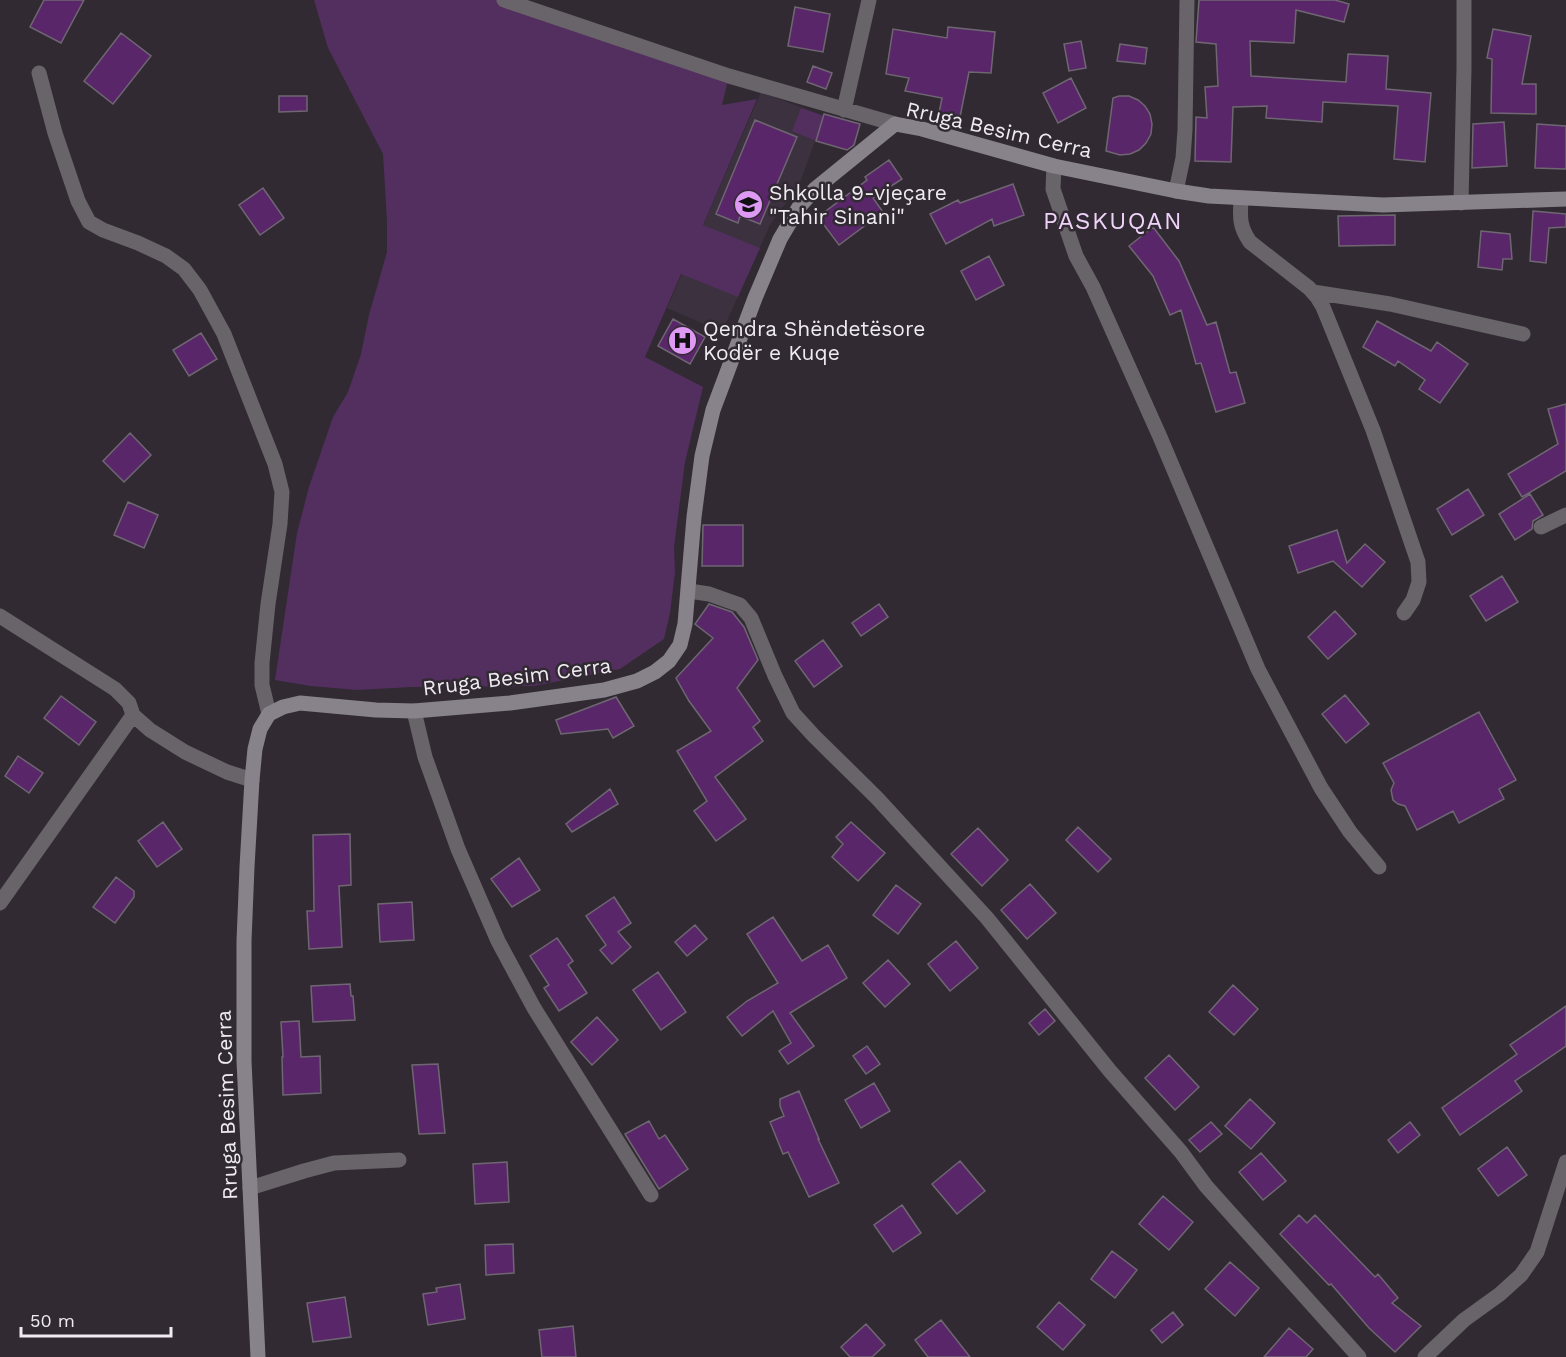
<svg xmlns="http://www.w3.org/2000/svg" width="1566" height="1357" font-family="'Work Sans',sans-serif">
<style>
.built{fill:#3c313f}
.green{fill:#532f5f}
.building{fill:#5a266a;stroke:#6e6771;stroke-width:1.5}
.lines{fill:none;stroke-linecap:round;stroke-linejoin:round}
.street{stroke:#686469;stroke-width:15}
.secondary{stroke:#88838a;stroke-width:15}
.labels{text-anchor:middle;stroke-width:5;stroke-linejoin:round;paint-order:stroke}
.street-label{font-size:21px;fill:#f0ebf1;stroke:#312a33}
.poi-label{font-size:21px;fill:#f0ebf1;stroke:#312a33;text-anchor:start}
.quarter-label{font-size:24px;letter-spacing:1.5px;fill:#f0d3f9;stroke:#312a33}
</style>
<rect width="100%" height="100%" fill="#312a33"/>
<path class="built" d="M761,92L824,116L799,185L770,225L722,332L667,308Z"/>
<path class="green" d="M314,0H504L729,76L722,105L757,99L703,225L760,248L738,297L681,274L645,357L703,387L685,462L674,547L675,572L670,613L664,639L620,669L534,686L412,687L357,690L311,686L275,680L297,533L309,487L333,417L348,392L361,354L369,315L387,252V221L383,154L328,48Z
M801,108L824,116L816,141L792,131Z"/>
<path class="building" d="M44,0H84L61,43L30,27Z
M1199,0H1335L1349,4L1344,22L1296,10L1294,43L1250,41L1251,76L1346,82L1348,54L1388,56L1386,89L1431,93L1425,162L1394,159L1398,106L1323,102L1322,122L1266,118L1267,106L1233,107L1231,162L1195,161L1196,117L1207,118L1205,87L1218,86L1216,44L1196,42Z
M795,7L830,14L823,52L788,46Z
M948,27L995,32L991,73L969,72L959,122L938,118L942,98L905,91L909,78L886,74L893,29L947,38Z
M1493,29L1531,36L1522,84H1536V114L1491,113L1492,59L1487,58Z
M121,33L151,56L113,104L84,81Z
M1081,41L1086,68L1069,71L1064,44Z
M1120,44L1147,48L1145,64L1117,61Z
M813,66L832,73L826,89L807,82Z
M1071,78L1086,108L1058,123L1043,93Z
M279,96H307V111L279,112Z
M1119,96H1129L1138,100L1145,106L1150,114L1152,124L1151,134L1146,143L1139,150L1130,154L1120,155L1106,151L1113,98Z
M824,114L860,124L854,145L847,150L816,141Z
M755,120L797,137L760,224L740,216L738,223L716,214Z
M1504,122L1507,166L1472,168L1473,124Z
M1537,124L1566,126V169L1535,168Z
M889,160L902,179L873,198L883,212L839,245L818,217L867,180L865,177Z
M1013,184L1024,215L994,226L992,219L946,244L930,214L958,200L960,203Z
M263,188L284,218L260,235L239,205Z
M1533,211L1566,214V227L1549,228L1546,263L1530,261Z
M1395,215V245L1339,246L1338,216Z
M1153,227L1179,261L1207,325L1216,322L1230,373L1236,372L1245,403L1216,412L1201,363L1196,364L1181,310L1170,315L1153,276L1129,246Z
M1481,231L1510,234L1512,259H1503L1502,270L1478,267Z
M989,256L1004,285L976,300L961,271Z
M673,319L705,337L690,364L658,346Z
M1377,321L1431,351L1437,342L1468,364L1440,403L1419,389L1425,380L1398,361L1395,366L1363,347Z
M201,333L217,359L189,376L173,350Z
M1566,404V471L1522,497L1508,474L1558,444L1548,409Z
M130,433L151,455L124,482L103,461Z
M1468,489L1484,515L1452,535L1437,509Z
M1530,494L1543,515L1533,521L1532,529L1515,540L1499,514Z
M128,502L158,515L144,548L114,535Z
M703,525H743V566H702Z
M1337,530L1347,563L1365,544L1385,562L1362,587L1333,561L1298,573L1289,546Z
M1502,576L1518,602L1486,621L1470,596Z
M709,604L732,612L744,627L758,660L737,688L760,721L753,727L763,741L715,777L746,819L716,841L694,811L707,801L677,751L711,731L689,701L676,678L713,638L695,624Z
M879,604L888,617L861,636L852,623Z
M1335,611L1356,634L1328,659L1308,637Z
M823,640L842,666L814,687L795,661Z
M1345,695L1369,724L1346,743L1322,714Z
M61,696L96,722L79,745L44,718Z
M616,697L634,726L613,738L608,729L561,734L556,720Z
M1479,712L1516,780L1499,789L1504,799L1459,823L1453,811L1417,830L1405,806L1398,804L1393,800L1391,790L1394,783L1383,763Z
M18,756L43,773L29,793L5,776Z
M610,789L618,804L572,832L566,824Z
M163,822L182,849L157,867L138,841Z
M851,822L885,853L858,881L832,857L843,844L836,837Z
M1078,827L1111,859L1098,872L1066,840Z
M978,828L1008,860L982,886L951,854Z
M350,834L351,885L339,886L342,947L309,949L307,911H314L313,835Z
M519,858L540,890L512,907L491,879Z
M116,877L134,891V897L115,923L93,907Z
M1030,884L1056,913L1027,939L1001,910Z
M896,885L921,904L898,934L873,915Z
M614,897L631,923L618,932L631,947L612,964L600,950L606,945L586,916Z
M412,902L414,940L380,942L378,904Z
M773,917L802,961L828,945L847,978L790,1013L814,1046L788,1064L779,1051L791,1043L773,1011L742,1036L727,1017L747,1001L778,983L747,934Z
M695,925L707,939L687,956L675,942Z
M557,938L573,961L568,965L587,993L559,1011L544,988L549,985L530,956Z
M956,941L978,968L950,991L928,964Z
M888,960L910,984L885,1007L863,983Z
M658,972L686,1012L661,1030L633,990Z
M350,984L351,996H353L355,1020L313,1022L311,986Z
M1233,985L1258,1009L1234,1035L1209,1012Z
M1566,1006V1046L1515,1081L1522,1091L1460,1135L1442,1108L1517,1054L1510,1045Z
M1045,1009L1055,1021L1039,1035L1029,1023Z
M597,1017L618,1040L592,1065L571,1042Z
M299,1021L301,1057L320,1056L321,1093L283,1095L282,1057H283L281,1022Z
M867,1046L880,1064L866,1074L853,1056Z
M1169,1055L1199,1087L1175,1110L1145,1078Z
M438,1064L445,1133L419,1134L412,1065Z
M874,1083L890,1111L861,1128L845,1100Z
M799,1091L819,1139H818L839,1183L809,1197L788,1152L783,1154L770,1122L784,1116L780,1106V1099Z
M1250,1099L1275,1123L1251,1149L1225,1126Z
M649,1121L659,1139L665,1135L688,1169L659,1189L625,1134Z
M1211,1122L1222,1134L1200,1152L1189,1140Z
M1410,1122L1420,1135L1398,1153L1388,1140Z
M1507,1147L1527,1175L1498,1196L1478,1169Z
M1261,1153L1286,1181L1263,1200L1239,1172Z
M960,1161L985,1191L957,1214L932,1184Z
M507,1162L509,1202L475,1204L473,1164Z
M1163,1196L1193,1222L1169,1250L1139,1224Z
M902,1205L921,1233L893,1252L874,1225Z
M1299,1215L1307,1223L1315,1215L1375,1277L1378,1274L1398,1298L1392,1303L1421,1326L1395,1352L1369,1328L1331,1284L1329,1285L1280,1234Z
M513,1244L514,1273L486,1275L485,1245Z
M1112,1251L1137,1270L1115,1298L1091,1279Z
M1230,1262L1259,1288L1235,1316L1205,1289Z
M460,1284L465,1319L428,1325L423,1294L437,1292L436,1288Z
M345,1297L351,1337L313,1342L307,1303Z
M1059,1302L1085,1325L1063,1350L1037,1327Z
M1173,1312L1183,1325L1162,1343L1151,1330Z
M941,1320L970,1357H928L915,1340Z
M866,1324L885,1345L872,1357H850L841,1347Z
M573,1326L576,1357H542L539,1330Z
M1289,1328L1313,1349L1306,1357H1264Z"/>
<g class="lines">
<path class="street" d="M504,0L729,76L895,124
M39,73L55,133L78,201L89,222L103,230L138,243L166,256L184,269L200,290L224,334L275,464L282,492L280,524L268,604L262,663V685L269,714
M844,110L869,0
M1054,166L1053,189L1076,256L1093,287L1160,437L1258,669L1321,788L1350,832L1379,867
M1176,191L1183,158L1185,130L1187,0
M1241,199C1240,217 1239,226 1250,242L1309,288L1317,297L1323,307L1373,430L1418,562L1419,582L1413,600L1404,613
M1461,203L1464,68V0
M1313,292L1390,304L1523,334
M1541,527L1566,515
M689,591L709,594L740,605L751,618L775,676L793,713L814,736L877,798L987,918L1110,1071L1181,1152L1206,1186L1359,1357
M0,616L115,689L129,703L133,715L150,730L185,752L227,772L252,780
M414,711L425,757L458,849L498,941L534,1008L651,1195
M0,903L133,715
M250,1188L304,1171L334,1163L399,1160
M1425,1357L1464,1320L1500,1294L1521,1275L1537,1252L1566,1162"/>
<path class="secondary" d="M258,1357L244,1061V941L247,867L252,780L255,749L260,729L269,714L283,707L300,703L376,710L414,711L510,703L604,690L637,681L655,672L669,661L680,645L685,624L694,517L702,456L713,410L755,298L780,239L799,207L815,189L895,124L922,129L1054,166L1176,191L1209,196L1383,205L1566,199"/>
</g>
<defs>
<symbol id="school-disc" viewBox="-11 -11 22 22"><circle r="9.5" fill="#dd99f3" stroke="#312a33"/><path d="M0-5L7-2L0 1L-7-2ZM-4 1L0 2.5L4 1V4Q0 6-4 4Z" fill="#111"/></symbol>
<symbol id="hospital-disc" viewBox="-11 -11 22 22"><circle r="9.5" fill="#dd99f3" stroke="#312a33"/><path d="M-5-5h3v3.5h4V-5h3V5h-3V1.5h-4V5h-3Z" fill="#111"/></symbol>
</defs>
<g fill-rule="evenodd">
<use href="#school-disc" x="732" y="188" width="33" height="33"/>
<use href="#hospital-disc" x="666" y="324" width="33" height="33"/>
</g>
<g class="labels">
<g class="street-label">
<text transform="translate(999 130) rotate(13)" y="7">Rruga Besim Cerra</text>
<text transform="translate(517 677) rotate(-7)" y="7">Rruga Besim Cerra</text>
<text transform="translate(227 1105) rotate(-92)" y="7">Rruga Besim Cerra</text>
</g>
<g class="poi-label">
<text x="769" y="200">Shkolla 9-vjeçare<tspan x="769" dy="24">"Tahir Sinani"</tspan></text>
<text x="703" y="336">Qendra Shëndetësore<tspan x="703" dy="24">Kodër e Kuqe</tspan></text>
</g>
<g class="quarter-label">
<text x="1113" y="229">PASKUQAN</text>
</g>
</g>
<path d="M21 1327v9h150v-9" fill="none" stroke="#f0ebf1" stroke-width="3"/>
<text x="30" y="1327" font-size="18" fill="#f0ebf1" stroke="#312a33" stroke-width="4.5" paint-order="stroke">50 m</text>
</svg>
